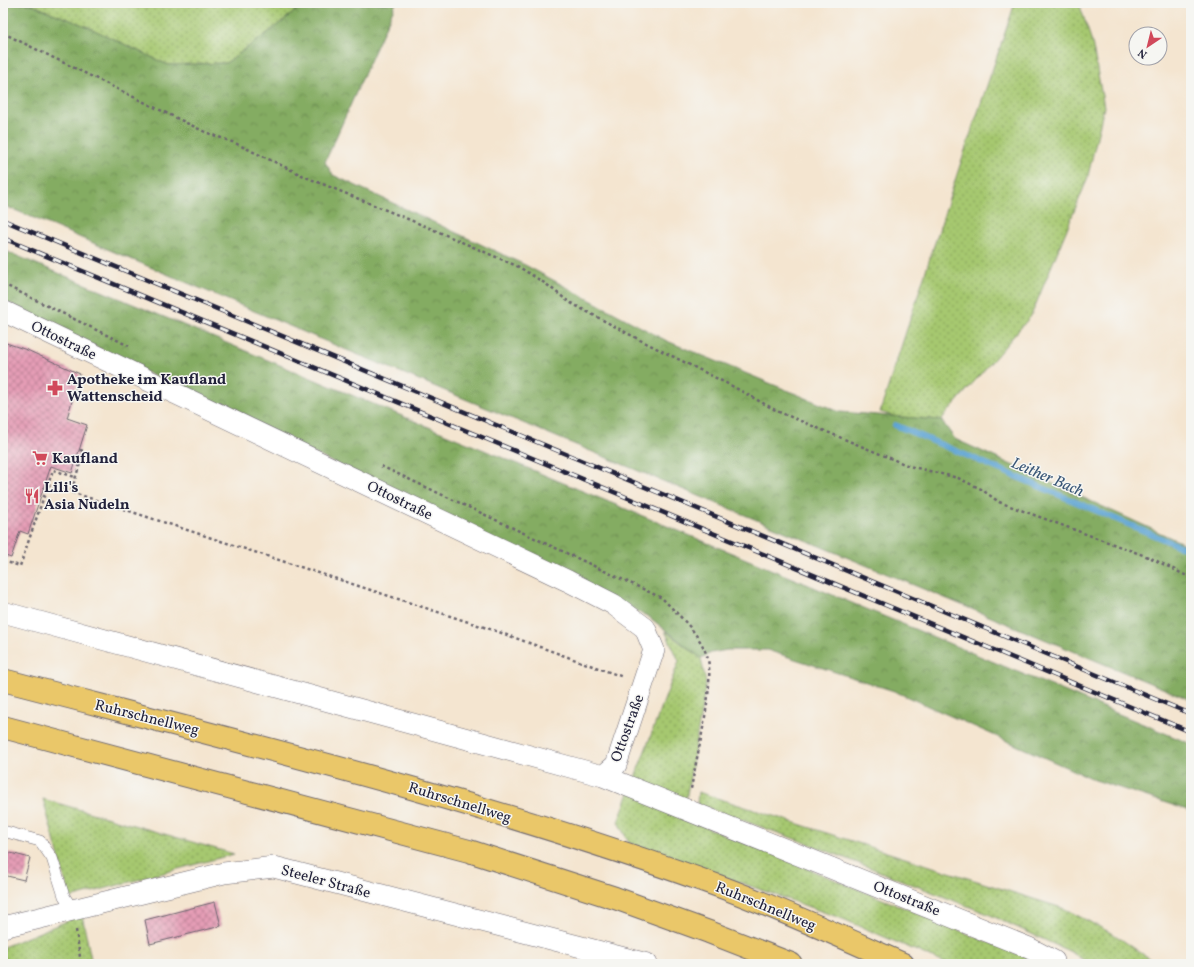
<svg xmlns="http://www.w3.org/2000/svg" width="1194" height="967" font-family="Vollkorn,serif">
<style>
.green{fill:url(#green-dots);stroke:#647556}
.forest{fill:url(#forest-crowns);stroke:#53674e}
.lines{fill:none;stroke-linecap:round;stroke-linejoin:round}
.stream{stroke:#5ba3d2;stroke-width:6}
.building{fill:url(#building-cross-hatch)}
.lane-casing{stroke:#6c666f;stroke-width:12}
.street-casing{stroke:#6c666f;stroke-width:22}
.highway-casing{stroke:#6c666f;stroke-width:24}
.path{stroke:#6c666f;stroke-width:2.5;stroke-dasharray:3 3;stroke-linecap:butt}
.lane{stroke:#fff;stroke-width:11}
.street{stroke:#fff;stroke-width:21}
.highway{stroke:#eac769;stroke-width:22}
.rail-casing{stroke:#22223b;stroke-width:4.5}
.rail{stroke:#f6f6f2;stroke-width:3;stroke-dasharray:9;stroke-linecap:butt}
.labels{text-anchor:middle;stroke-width:3;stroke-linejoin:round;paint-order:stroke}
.street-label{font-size:15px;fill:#22223b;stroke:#f6f6f2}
.poi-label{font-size:15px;font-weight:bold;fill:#22223b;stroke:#f6f6f2;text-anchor:start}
.water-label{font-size:16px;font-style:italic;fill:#395677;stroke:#f6f6f2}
</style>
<defs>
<pattern id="green-dots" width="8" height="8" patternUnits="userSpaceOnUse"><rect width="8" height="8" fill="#a6c870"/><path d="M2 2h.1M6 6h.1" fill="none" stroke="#87a25d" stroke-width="1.8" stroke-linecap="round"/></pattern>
<pattern id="forest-crowns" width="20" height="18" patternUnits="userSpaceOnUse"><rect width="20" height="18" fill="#84ac62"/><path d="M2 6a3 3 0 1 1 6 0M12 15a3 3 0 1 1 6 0" fill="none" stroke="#6c8c52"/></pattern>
<pattern id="building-cross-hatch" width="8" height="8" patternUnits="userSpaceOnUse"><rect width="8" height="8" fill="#e59db6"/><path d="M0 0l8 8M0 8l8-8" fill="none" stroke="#b98095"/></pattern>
</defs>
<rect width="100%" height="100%" fill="#f6f6f2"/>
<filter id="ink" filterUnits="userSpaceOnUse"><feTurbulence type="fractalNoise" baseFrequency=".025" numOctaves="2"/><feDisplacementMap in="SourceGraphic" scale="8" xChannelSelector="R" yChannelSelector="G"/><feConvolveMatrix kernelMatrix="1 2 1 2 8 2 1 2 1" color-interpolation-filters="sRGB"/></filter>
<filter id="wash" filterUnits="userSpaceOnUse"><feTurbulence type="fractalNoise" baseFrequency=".012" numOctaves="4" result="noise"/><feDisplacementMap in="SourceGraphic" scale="16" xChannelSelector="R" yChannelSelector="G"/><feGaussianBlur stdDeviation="0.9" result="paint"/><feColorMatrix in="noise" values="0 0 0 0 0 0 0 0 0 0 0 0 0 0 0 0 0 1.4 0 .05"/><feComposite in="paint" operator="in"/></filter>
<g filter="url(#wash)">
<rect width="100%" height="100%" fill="#f4e5d0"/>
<path class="green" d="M27,3H305L269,32L226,63L168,65L88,27Z
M1015,3H1079L1092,42L1104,107L1087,180L1031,316L941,420L896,417L880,412L962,159Z
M665,631L701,658L706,683L683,818L1042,964H947L843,919L629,843L618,822L679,661Z
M698,792L1065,909L1115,935L1157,964H1090L1071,952L988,914L812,845L697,804Z
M43,799L234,854L70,898Z
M82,915L92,964H3V947Z"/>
<path class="forest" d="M3,3H27L88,27L168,65L226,63L269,32L305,3H396L325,162L333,175L525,265L667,341L840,412L941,420L955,439L1191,547V700L325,341L3,205Z
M3,250L1191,744V811L1095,780L894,691L767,650H727L711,653L701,658L649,617L379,484L213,406L3,300Z"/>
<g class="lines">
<path class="stream" d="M895,425L1191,551"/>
</g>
<g id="blocks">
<path class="building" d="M3,342L27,350L80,374L67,418L87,425L72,473L51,466L28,534L20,531L11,558L3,555Z
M3,851L30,858L24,880L3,875Z
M215,902L221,926L150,944L145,920Z"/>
</g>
</g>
<g filter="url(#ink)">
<use href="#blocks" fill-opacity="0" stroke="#6c666f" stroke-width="1"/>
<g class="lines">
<defs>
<path id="lane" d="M3,831L40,841L52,858L64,896L73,910"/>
<path id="street" d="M3,311L568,581L613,604L645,628L654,650L616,765L603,776
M3,612L603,776L1029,948L1054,961L1053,964
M3,927L224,873L274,867L647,964"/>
<path id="highway" d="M3,680C245,743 489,802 724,888C785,911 844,938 903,964
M3,727L469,851L615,898L709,932L791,964"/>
</defs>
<use href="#lane" class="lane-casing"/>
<use href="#street" class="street-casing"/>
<use href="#highway" class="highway-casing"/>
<path class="path" d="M3,33L205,132L235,143L308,178L432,229L519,267L546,284L569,302L640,340L732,386L779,412L909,466L958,478L981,489L999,502L1151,558L1191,578
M3,284L129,346
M80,450L84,451L71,492L496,631L623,677
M381,466L662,598C678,615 699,632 707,656C716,684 696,757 691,789
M48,485L71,492
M3,561L20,566L53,470L75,477
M76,930L81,964"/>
<use href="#lane" class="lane"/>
<use href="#street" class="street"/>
<use href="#highway" class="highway"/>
<defs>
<path id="rail" d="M3,220L1191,714
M3,238L1191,732"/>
</defs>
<use href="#rail" class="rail-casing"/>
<use href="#rail" class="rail"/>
</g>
</g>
<defs>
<symbol id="pharmacy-bare" viewBox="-9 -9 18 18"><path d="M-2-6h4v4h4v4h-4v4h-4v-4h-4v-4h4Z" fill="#d1495b" stroke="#f6f6f2" stroke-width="2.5" paint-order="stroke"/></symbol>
<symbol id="supermarket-bare" viewBox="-9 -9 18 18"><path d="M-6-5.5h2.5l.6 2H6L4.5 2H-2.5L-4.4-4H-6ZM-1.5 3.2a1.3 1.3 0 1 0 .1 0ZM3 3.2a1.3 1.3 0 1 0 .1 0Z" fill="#d1495b" stroke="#f6f6f2" stroke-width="2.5" paint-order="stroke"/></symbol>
<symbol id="restaurant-bare" viewBox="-9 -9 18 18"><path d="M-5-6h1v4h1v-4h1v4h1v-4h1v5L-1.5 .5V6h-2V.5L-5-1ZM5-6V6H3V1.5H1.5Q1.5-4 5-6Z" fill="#d1495b" stroke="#f6f6f2" stroke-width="2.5" paint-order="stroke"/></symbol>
</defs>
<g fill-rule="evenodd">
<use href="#pharmacy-bare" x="44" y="377" width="22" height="22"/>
<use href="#supermarket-bare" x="29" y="447" width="22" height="22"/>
<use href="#restaurant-bare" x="21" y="485" width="22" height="22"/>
</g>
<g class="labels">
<g class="street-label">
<text transform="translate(64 340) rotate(26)" y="5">Ottostraße</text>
<text transform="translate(400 500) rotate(26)" y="5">Ottostraße</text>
<text transform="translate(147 717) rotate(14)" y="5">Ruhrschnellweg</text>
<text transform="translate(627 728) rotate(-70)" y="5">Ottostraße</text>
<text transform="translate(460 802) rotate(17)" y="5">Ruhrschnellweg</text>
<text transform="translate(326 881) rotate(15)" y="5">Steeler Straße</text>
<text transform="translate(907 898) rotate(22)" y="5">Ottostraße</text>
<text transform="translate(766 906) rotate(22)" y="5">Ruhrschnellweg</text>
</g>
<g class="poi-label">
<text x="67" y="384">Apotheke im Kaufland<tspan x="67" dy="17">Wattenscheid</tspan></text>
<text x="52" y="463">Kaufland</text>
<text x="44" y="492">Lili's<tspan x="44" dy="17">Asia Nudeln</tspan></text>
</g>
<g class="water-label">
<text transform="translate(1048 476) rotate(23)" y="6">Leither Bach</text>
</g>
</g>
<rect width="1194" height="967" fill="none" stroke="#f6f6f2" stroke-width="16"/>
<g transform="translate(1148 46) rotate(215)"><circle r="19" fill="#f6f6f2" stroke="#a1a1a9"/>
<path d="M0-3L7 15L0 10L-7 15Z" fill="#d1495b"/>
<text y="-6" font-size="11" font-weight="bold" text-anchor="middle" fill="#22223b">N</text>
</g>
</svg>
